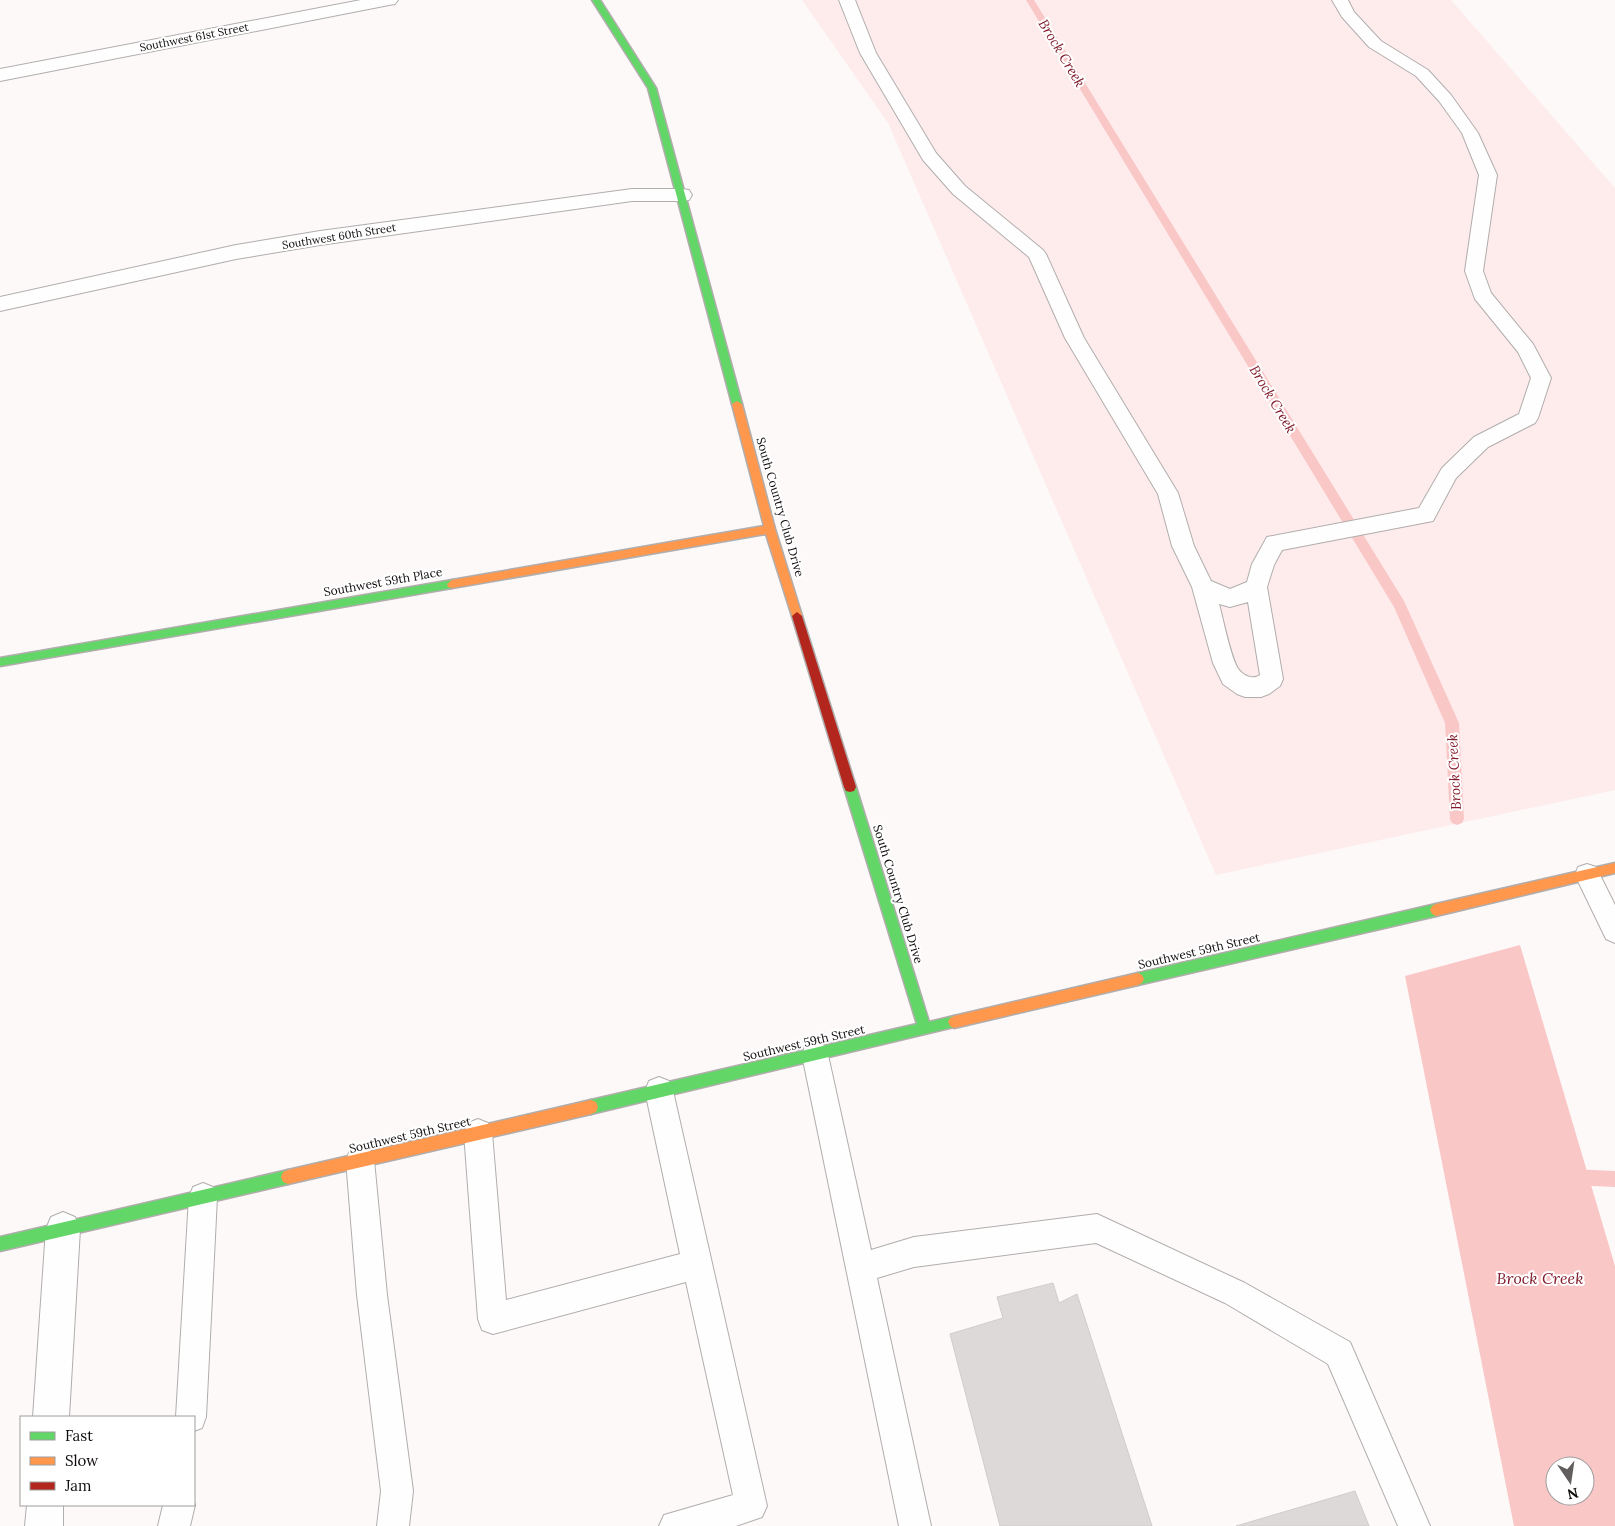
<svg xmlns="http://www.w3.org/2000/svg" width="1615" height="1526" font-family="Lora,serif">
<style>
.green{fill:#feecec}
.water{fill:#fac7c7;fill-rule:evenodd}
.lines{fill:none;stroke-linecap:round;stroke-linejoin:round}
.stream{fill:#fac7c7;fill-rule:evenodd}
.building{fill:#ddd9d9;stroke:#d0cccc}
.lane-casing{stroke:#b1adad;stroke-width:2}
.street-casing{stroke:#b1adad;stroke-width:2}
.fast-casing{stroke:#b1adad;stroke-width:3}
.slow-casing{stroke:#b1adad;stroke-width:3}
.jam-casing{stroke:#b1adad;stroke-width:3}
.lane{fill:#fffefe;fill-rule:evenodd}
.street{fill:#fffefe;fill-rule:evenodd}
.fast{fill:#63d668;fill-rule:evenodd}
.slow{fill:#ff974d;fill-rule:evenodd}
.jam{fill:#b3261e;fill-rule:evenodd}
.labels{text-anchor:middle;stroke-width:4;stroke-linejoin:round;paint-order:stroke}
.far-street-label{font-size:11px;fill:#0f0b0b;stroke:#fff}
.street-label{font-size:12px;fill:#0f0b0b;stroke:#fff}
.water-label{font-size:14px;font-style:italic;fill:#801c2b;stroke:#fff}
.near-water-label{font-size:16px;font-style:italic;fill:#801c2b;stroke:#fff}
</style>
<rect width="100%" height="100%" fill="#fdf9f9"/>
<path class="green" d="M802,0H1451L1615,188V790L1216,875L888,123Z"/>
<path class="water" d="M1520,945L1615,1266V1526H1514L1405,976ZM1555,1466H1585V1496H1555Z"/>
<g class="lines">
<path class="stream" d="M1026,0H1034L1404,601L1459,723L1464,819L1462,823L1457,825L1452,823L1450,819L1445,723L1394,607Z
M1571,1169L1615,1171V1187L1571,1185L1565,1183L1563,1177L1565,1171Z"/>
</g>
<path class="building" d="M1053,1283L1059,1303L1077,1294L1152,1526H1000L950,1334L1003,1318L997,1297Z
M1355,1491L1369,1526H1236Z"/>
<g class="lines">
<defs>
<path id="lane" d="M839,0H855L876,53L936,153L965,186L1043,250L1046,254L1084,338L1178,493L1194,546L1211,581L1230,589L1247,582L1252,564L1267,537L1419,508L1442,468L1474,437L1519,414L1531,378L1518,352L1475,299L1465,271L1479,175L1462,133L1439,101L1416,76L1369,47L1342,17L1332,0H1348L1354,12L1381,41L1428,70L1451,95L1478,133L1497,175L1483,271L1491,293L1533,344L1551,378L1538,418L1535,423L1488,447L1456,478L1433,521L1282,550L1274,565L1267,587L1283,679L1280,686L1269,694L1261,697H1245L1237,694L1223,684L1213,663L1192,587L1172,546L1158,494L1065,338L1029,257L953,194L923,160L860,53ZM1248,602L1260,675C1253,680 1244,676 1239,670C1231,660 1223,618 1219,604L1230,607Z
M1587,864L1596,867L1615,905V943L1606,939L1575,875L1578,867Z
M815,1042L825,1046L828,1055L871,1250L914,1237L1097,1214L1245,1283L1350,1342L1430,1526H1398L1328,1364L1225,1303L1096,1243L914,1267L877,1278L931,1526H899L802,1055L805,1046Z
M659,1077L669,1081L673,1091L767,1506L762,1517L736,1526H659L664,1515L733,1495L686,1282L493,1334L482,1330L478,1319L464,1133L468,1123L478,1119L488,1123L492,1133L506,1300L680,1254L645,1091L649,1081Z
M360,1146L370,1150L374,1160L387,1295L413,1491L409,1526H377L381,1491L357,1295L346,1160L350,1150Z
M203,1183L213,1187L217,1197L206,1417L202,1428L194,1431V1417H176L189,1197L193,1187Z
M194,1502L195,1505L190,1526H158L163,1505H194Z"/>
<path id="street" d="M361,0H398L395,4L389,5L0,81V69Z
M632,189H682L689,190L692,195L689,200L682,201H632L320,245L236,259L0,311V297L236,245L320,231Z
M63,1212L75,1217L80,1229L69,1417H33L46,1229L51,1217Z
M27,1505H63V1526H25Z"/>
<path id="fast" d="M592,0H600L656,88L742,404L740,406L737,407L732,404L648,88Z
M452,580L457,584L452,588L0,666V658Z
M850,782L854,783L856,787L929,1022L954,1016L958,1018L960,1022L958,1026L591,1114L586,1112L584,1107L586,1102L591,1100L917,1024L844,787L846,783Z
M1436,904L1440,906L1442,910L1440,914L1436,916L1138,985L1134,983L1132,979L1134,975L1138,973Z
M288,1170L293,1172L295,1177L293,1182L288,1184L0,1251V1237Z"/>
<path id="slow" d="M737,401L742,404L775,529L802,616L801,619L797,620L792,616L766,534L452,588L448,587L447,584L452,580L764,526L732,404Z
M1615,863V873L1436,916L1432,914L1430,910L1432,906L1436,904Z
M1138,973L1142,975L1144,979L1142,983L1138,985L954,1028L950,1026L948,1022L950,1018L954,1016Z
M591,1100L596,1102L598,1107L596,1112L591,1114L288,1184L283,1182L281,1177L283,1172L288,1170Z"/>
<path id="jam" d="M797,612L802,616L856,787L854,791L850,792L846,791L844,787L792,616Z"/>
</defs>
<use href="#lane" class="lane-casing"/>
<use href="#street" class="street-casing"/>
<use href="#fast" class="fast-casing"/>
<use href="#slow" class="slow-casing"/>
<use href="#jam" class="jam-casing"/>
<use href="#lane" class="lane"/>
<use href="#street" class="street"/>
<use href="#fast" class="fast"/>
<use href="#slow" class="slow"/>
<use href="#jam" class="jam"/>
</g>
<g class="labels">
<g class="far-street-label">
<text transform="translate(194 37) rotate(-11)" y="4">Southwest 61st Street</text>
<text transform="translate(339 236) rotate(-9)" y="4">Southwest 60th Street</text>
</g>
<g class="street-label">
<text transform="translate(780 507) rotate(74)" y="4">South Country Club Drive</text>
<text transform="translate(383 582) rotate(-10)" y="4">Southwest 59th Place</text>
<text transform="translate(898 894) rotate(73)" y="4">South Country Club Drive</text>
<text transform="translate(1199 951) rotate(-13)" y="4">Southwest 59th Street</text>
<text transform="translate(804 1043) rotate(-13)" y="4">Southwest 59th Street</text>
<text transform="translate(410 1135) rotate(-13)" y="4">Southwest 59th Street</text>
</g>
<g class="water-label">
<text transform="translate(1062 53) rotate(59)" y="5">Brock Creek</text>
<text transform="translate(1273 399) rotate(59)" y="5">Brock Creek</text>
<text transform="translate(1454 772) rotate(-93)" y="5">Brock Creek</text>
</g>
<g class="near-water-label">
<text x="1540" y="1284">Brock Creek</text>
</g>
</g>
<rect x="20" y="1416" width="175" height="90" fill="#ffffff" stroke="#9f9d9d"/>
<rect x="30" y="1432" width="25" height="8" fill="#63d668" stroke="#9f9d9d"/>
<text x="65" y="1441" font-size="15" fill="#0f0b0b">Fast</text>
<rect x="30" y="1457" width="25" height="8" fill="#ff974d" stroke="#9f9d9d"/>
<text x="65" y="1466" font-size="15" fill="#0f0b0b">Slow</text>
<rect x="30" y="1482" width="25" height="8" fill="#b3261e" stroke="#9f9d9d"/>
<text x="65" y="1491" font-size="15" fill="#0f0b0b">Jam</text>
<g transform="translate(1570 1481) rotate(167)"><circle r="24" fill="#ffffff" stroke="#9f9d9d"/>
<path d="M0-4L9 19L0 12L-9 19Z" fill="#625e5e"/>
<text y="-8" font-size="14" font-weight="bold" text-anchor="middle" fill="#0f0b0b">N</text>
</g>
</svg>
